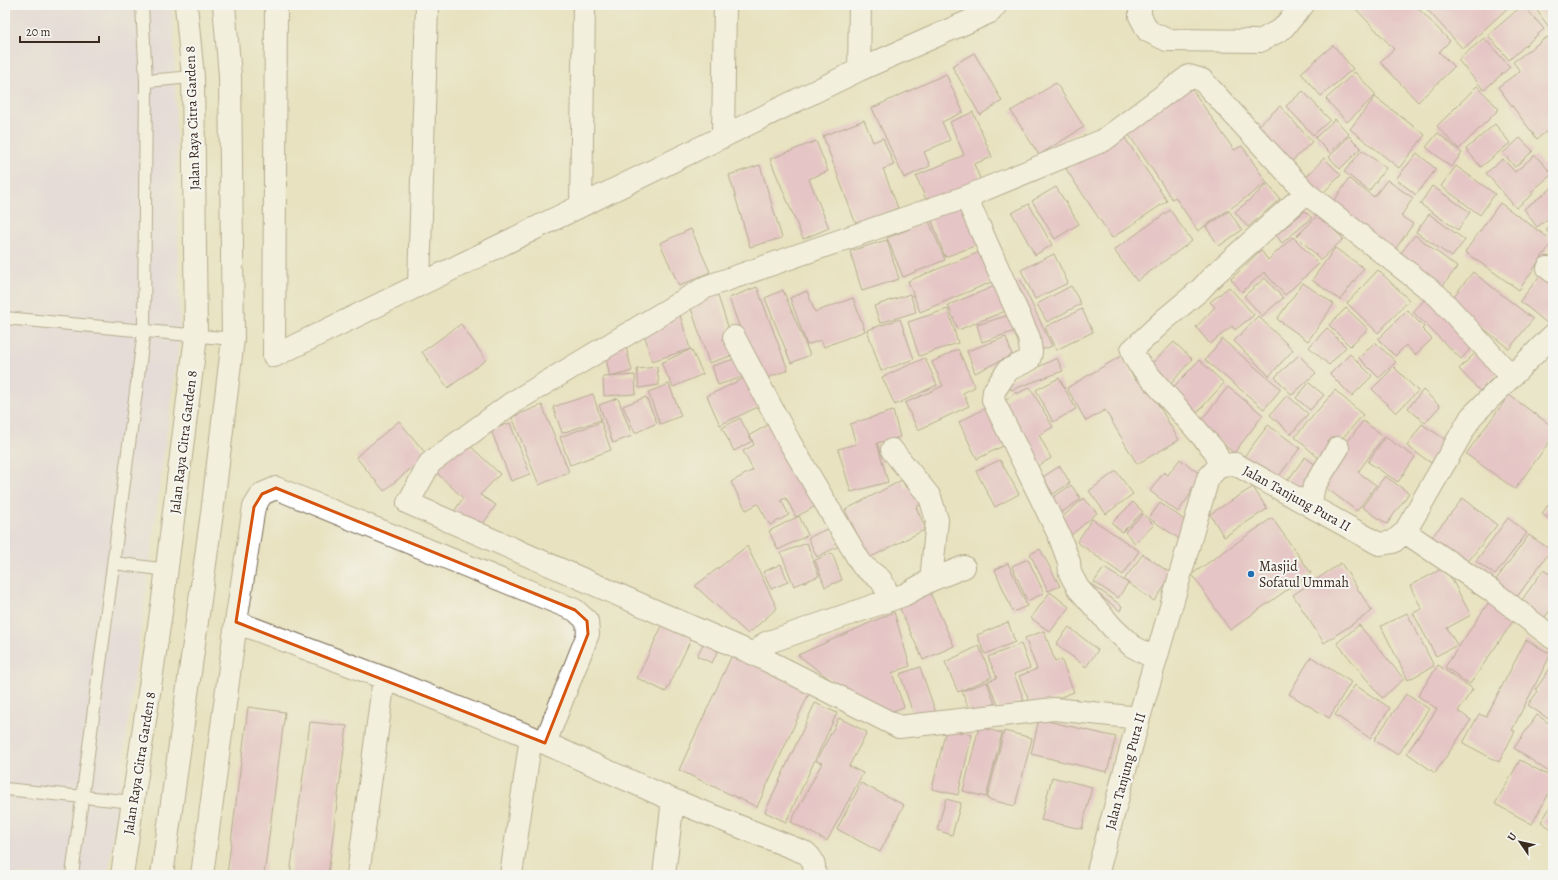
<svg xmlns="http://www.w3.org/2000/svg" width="1558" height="880" font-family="Alegreya,serif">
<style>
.built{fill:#e2d4f3}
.building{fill:#e2a2cc}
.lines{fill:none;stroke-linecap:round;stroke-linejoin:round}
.service-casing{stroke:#786a57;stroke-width:14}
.minor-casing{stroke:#786a57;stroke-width:24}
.tertiary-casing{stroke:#786a57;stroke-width:24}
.service{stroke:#fff;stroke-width:12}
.minor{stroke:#fff;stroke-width:22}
.tertiary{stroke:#fff;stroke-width:22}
.marked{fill:none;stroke:#d7540e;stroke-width:3;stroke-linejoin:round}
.poi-dot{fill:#1f6fb2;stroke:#f6f6f2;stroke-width:1.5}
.labels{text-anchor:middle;stroke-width:4;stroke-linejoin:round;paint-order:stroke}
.street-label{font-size:14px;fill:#3b2a1e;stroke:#f6f6f2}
.poi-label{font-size:14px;fill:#3b2a1e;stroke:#f6f6f2;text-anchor:start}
</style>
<rect width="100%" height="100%" fill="#f6f6f2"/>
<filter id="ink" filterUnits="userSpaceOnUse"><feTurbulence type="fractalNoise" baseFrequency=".025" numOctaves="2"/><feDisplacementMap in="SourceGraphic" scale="8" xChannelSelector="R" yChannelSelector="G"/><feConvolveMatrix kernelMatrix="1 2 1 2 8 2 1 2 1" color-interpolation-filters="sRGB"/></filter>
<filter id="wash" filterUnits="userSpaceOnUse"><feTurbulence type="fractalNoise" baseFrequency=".012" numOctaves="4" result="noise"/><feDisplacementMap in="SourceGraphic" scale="16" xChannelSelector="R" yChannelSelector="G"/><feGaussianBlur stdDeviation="0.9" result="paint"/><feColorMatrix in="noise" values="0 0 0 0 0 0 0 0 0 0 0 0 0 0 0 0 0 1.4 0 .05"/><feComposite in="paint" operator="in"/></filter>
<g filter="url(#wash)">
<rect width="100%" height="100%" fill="#e8e2c0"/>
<path class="built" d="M5,5H171L174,31L180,334L108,875H5Z"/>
<g id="blocks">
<path class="building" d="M1352,5H1415L1450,41L1439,52L1454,67L1418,102L1380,62L1394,49Z
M1423,5H1511L1463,49Z
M1523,5L1544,29L1509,60L1488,35Z
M1533,5H1553V33Z
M1547,37L1553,45V77L1548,80L1553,87V126L1537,139L1498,87L1520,71L1513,62Z
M1484,38L1510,67L1484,90L1458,60Z
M1333,45L1353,69L1321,96L1301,73Z
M974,53L1002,101L980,115L952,66Z
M1355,72L1376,95L1347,122L1326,99Z
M946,74L963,112L942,122L950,140L924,152L930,166L904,178L872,108Z
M1187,82L1234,150L1242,146L1267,183L1198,231L1175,197L1172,199L1123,126Z
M1056,83L1084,127L1039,155L1011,111Z
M1477,86L1499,109L1459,149L1437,126Z
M1303,91L1330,120L1313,135L1286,106Z
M1375,97L1425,135L1399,168L1350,129Z
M1280,106L1312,142L1288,165L1255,129Z
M973,112L992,157L974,164L981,181L928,204L916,176L964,155L950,122Z
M1335,119L1349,134L1330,153L1315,138Z
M864,120L873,142L883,138L894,165L883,169L898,208L856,224L823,136Z
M1495,124L1510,143L1481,167L1466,149Z
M1121,132L1167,201L1112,238L1066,169Z
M1438,133L1462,153L1451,167L1426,147Z
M1349,136L1361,148L1340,169L1329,157Z
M1520,138L1533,151L1515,167L1503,153Z
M816,141L828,171L809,179L829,228L803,239L770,159Z
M1362,150L1386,168L1369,191L1344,172Z
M1417,153L1436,169L1416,195L1396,179Z
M1535,155L1552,174L1531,192L1533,194L1516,208L1486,173L1503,159L1515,172Z
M1324,158L1341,175L1319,197L1303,180Z
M760,165L782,238L750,247L729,175Z
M1456,166L1495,194L1480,215L1441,186Z
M1349,179L1374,197L1387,180L1413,198L1401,216L1413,224L1392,254L1328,209Z
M1268,184L1280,199L1248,227L1235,212Z
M1432,186L1470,212L1458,230L1420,204Z
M1056,187L1079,224L1055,239L1032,201Z
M1553,187V215L1537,227L1524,209Z
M965,203L980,244L945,257L930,216Z
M1500,203L1553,241L1519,290L1465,252Z
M1029,204L1052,245L1035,255L1012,213Z
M1170,210L1192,241L1137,281L1114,250Z
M1229,211L1242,230L1219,246L1206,227Z
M1305,211L1312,218L1282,243L1276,235Z
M1319,214L1343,239L1321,260L1297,236Z
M1429,214L1465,240L1452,257L1416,232Z
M1553,220V235L1546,230Z
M929,221L945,260L903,277L887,238Z
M691,229L710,272L679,286L660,243Z
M1415,235L1457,267L1439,291L1396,259Z
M1293,237L1319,264L1285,295L1264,272L1242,292L1231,279L1261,250L1268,260Z
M887,240L899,279L862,291L850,251Z
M1335,248L1364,268L1340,300L1312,280Z
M982,251L994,281L920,312L908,281Z
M1054,254L1068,283L1035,299L1021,270Z
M1546,268L1553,274V328L1520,301Z
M1378,270L1409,300L1378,333L1347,303Z
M1473,272L1533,319L1509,349L1450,301Z
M1265,278L1283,298L1262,316L1244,296Z
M1020,279L1052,346L1041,350L1012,283Z
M1303,283L1334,304L1308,341L1277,319Z
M998,285L1008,310L958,330L948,305Z
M1071,286L1081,304L1047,322L1037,304Z
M757,287L788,370L759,381L729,298Z
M1229,287L1254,315L1235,330L1232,326L1210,344L1196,327L1215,307L1210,302Z
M783,290L810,355L791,363L765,298Z
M807,291L815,312L853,298L865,331L824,347L821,340L807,345L790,298Z
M717,293L737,354L709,363L689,302Z
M910,294L916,312L880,323L874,306Z
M1428,296L1475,344L1461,359L1413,312Z
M1346,308L1368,329L1350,346L1329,325Z
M948,309L958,343L919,356L908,322Z
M1082,309L1093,332L1056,350L1045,327Z
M1407,310L1424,327L1422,329L1432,339L1415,355L1406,345L1395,356L1378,339Z
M680,315L690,349L652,361L642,326Z
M1009,315L1015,331L982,342L977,325Z
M1258,316L1293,350L1269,376L1234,341Z
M900,319L914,359L881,371L867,330Z
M461,324L486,360L448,388L422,352Z
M1327,328L1346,347L1329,365L1309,347Z
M1006,337L1012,355L975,373L967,351Z
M1222,339L1281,389L1264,409L1205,360Z
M1174,342L1192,359L1170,385L1149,366Z
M1375,342L1396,362L1379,378L1359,358Z
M625,343L632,371L610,377L604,349Z
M691,349L703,374L673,387L661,363Z
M958,349L975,387L963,393L969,406L918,430L905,403L943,386L932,362Z
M1479,349L1500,371L1480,391L1459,369Z
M1350,354L1372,376L1352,396L1330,374Z
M1299,355L1316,373L1292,395L1275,377Z
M1121,356L1136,381L1142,377L1179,440L1137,464L1105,410L1086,421L1067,388Z
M741,357L746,376L718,385L712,366Z
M925,358L937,385L895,405L882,377Z
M1057,358L1063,371L1011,390L1007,382Z
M1199,360L1224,383L1195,415L1169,392Z
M657,367L659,385L639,388L637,369Z
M1394,367L1418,391L1396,413L1372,389Z
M635,375L636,394L604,396L603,377Z
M749,376L762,405L720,425L707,396Z
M1059,378L1076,409L1053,422L1036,390Z
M1309,383L1324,395L1310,410L1296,398Z
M669,384L681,416L660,424L648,392Z
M1030,387L1053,427L1039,435L1051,458L1035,468L1004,402L1016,392L1017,394Z
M1228,387L1263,415L1234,453L1198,424Z
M1335,390L1363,415L1322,461L1295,437Z
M1423,390L1440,406L1425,423L1408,408Z
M593,394L601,420L562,433L553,407Z
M1287,395L1308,414L1291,434L1270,415Z
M1509,395L1553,427V437L1515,489L1466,454Z
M646,397L657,423L635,433L623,406Z
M618,398L632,436L613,443L599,405Z
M542,405L569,472L539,485L512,417Z
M986,408L1005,445L977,459L959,422Z
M893,411L900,437L877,443L888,482L851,492L838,449L856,444L850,424Z
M740,418L752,441L734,451L722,428Z
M777,420L821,503L796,517L786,498L781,500L789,515L770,525L758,504L746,510L731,482L753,470L743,451L754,445L750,435Z
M399,421L427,455L384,491L356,457Z
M1363,421L1384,436L1358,472L1376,485L1357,511L1318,482Z
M601,422L611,450L570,465L560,437Z
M510,423L530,474L511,481L491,430Z
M1422,424L1446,440L1431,463L1407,446Z
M1268,425L1300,448L1275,481L1243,458Z
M1385,437L1415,457L1398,482L1368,462Z
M465,441L500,474L480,495L496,505L479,530L453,513L463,498L436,472Z
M1305,457L1320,468L1303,491L1288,480Z
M1180,459L1201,475L1190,491L1192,492L1178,512L1150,491L1164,472L1168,475Z
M1000,460L1019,494L995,507L976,471Z
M1060,466L1070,483L1053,494L1043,477Z
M1116,471L1133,494L1106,514L1089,491Z
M1385,476L1409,493L1387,524L1362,507Z
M902,480L906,488L913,484L922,504L916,507L926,529L869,558L845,510Z
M1071,485L1081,499L1059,514L1049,500Z
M1253,487L1267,509L1224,537L1210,514Z
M1553,497V521L1542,514Z
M1084,498L1097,513L1071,535L1059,520Z
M1463,498L1497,525L1466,564L1432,537Z
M1133,502L1143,512L1122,532L1112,523Z
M1160,503L1192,525L1181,540L1149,518Z
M1143,514L1154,525L1135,543L1125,532Z
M799,516L808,535L778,550L769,531Z
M1272,518L1311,573L1230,630L1192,574Z
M1508,518L1527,533L1495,575L1476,561Z
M1092,519L1139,551L1123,575L1077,542Z
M831,527L839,546L817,557L808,538Z
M1529,535L1551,550L1514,601L1492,585Z
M807,543L819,576L794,586L781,553Z
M747,546L777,608L748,634L695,586Z
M1040,549L1060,586L1048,591L1030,554Z
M832,553L842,580L825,587L815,560Z
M1143,554L1173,575L1154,601L1124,580Z
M1028,559L1044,593L1027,601L1012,566Z
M1008,563L1027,606L1013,612L995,570Z
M1341,563L1372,611L1324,643L1293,595Z
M781,564L788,582L771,589L763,572Z
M1445,567L1471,615L1447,628L1457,645L1436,656L1413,613L1422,609L1410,586Z
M1104,568L1128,583L1118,598L1094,582Z
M1543,570L1553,576V606L1540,624L1517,607Z
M1091,584L1122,606L1120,611L1091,588Z
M928,588L954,646L923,660L897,602Z
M1050,592L1069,607L1050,632L1031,618Z
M1493,596L1518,614L1470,684L1445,667Z
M894,612L910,666L892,673L904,707L883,714L849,694L798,655Z
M1407,613L1434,666L1408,680L1381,626Z
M1008,622L1015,642L985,654L977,635Z
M663,624L692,637L666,692L637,678Z
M1359,625L1404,679L1382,698L1337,643Z
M1069,627L1098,650L1086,667L1056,644Z
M1044,631L1055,661L1061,659L1074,692L1032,708L1019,676L1037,669L1025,638Z
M705,640L720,647L712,663L697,656Z
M1526,640L1551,654L1512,730L1515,731L1499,762L1463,743L1479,714L1486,717Z
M1021,644L1030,668L1014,674L1024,700L1000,710L988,681L997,678L988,657Z
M979,646L992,677L958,692L945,662Z
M732,655L810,691L757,807L679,770Z
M1311,657L1351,682L1329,718L1289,694Z
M1553,664V722L1528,705L1538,691L1536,689Z
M1438,665L1473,689L1458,711L1471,720L1435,773L1407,753L1437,709L1418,696Z
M920,667L937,716L916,723L900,674Z
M987,682L997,710L972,718L962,691Z
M1355,685L1390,708L1370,738L1335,715Z
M1406,694L1429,709L1398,755L1374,740Z
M815,703L837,713L786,822L765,812Z
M248,707L285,712L275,789L264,875H227Z
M1537,715L1553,726V775L1514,748Z
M839,718L867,732L849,766L863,773L827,841L791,822L822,763L816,761Z
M1039,719L1116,737L1107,772L1031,754Z
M310,722L347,726L335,819L328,875H290Z
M979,727L1002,733L986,797L963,791Z
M946,729L972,735L958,795L932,789Z
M1004,731L1032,738L1015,806L987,799Z
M1520,760L1553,778V786L1532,824L1495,804Z
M1052,777L1092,787L1082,829L1041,820Z
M861,783L904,805L880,852L837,829Z
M946,799L961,803L952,835L937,830Z
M1553,803V830L1541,822Z"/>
</g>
</g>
<g filter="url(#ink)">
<use href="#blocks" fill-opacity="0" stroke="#786a57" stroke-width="1"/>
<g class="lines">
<defs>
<path id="service" d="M146,81L193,77
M5,318L233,339
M114,563L167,570
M5,789L133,802
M72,875L144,331L146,81L142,5"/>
<path id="minor" d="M276,5L274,356L859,70L990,12L996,5
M1140,5V16L1148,31L1167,40L1260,41L1282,29L1303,5
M859,70L860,5
M723,137L725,5
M966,197L1029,338L1031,352L1029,360L1008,370L994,391L993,400L1059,535L1069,562L1070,573L1078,588L1113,628L1132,646L1156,659
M581,206L584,5
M1548,268L1553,272
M419,285L427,5
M734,337L789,441L862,565L881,580L891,599
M892,450L930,497L937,520L931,580
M1220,465L1215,451L1138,363L1134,356L1132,350L1164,320L1200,290L1214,275L1306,193
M1310,506L1314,486L1338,448
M1405,532L1492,591L1553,638
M236,622L384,678L531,737L673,800L806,853C814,860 815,865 814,875
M754,654L766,643L904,595L931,580L964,567
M1139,718L1054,709L899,727L754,654L408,503L430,463L512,403L706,287L966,197L1104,140L1189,76L1202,80L1306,193L1438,296L1511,376
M202,875L236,622L254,507L262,494L276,488L575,610L587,621L588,634L545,743
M358,875L384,678
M511,875L531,737
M664,875L673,800
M1097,875L1139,718L1208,478L1220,465L1235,464L1379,544L1393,542L1405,532L1471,417L1553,335"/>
<path id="tertiary" d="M122,875L163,599L196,336L193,77L186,5
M162,875L212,513L233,339L230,76L224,5"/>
</defs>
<use href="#service" class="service-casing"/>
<use href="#minor" class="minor-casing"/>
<use href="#tertiary" class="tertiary-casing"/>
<use href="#service" class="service"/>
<use href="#minor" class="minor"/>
<use href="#tertiary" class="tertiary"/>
</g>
</g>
<path d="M0 0H1558V880H0ZM276,488L575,610L587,621L588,634L545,743L236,622L254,507L262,494Z" fill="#e8e2c0" fill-opacity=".55" fill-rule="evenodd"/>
<path class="marked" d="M276,488L575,610L587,621L588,634L545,743L236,622L254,507L262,494Z"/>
<circle class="poi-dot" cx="1251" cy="574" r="4"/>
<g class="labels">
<g class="street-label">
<text transform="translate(192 118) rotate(-92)" y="5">Jalan Raya Citra Garden 8</text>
<text transform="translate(183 442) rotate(-83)" y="5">Jalan Raya Citra Garden 8</text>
<text transform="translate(1297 498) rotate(29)" y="5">Jalan Tanjung Pura II</text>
<text transform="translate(139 763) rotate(-81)" y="5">Jalan Raya Citra Garden 8</text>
<text transform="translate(1125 771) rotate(-75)" y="5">Jalan Tanjung Pura II</text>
</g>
<g class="poi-label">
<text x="1259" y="571">Masjid<tspan x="1259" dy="16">Sofatul Ummah</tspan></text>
</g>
</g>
<rect width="1558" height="880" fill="none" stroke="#f6f6f2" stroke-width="20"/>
<g transform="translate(1520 842) rotate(304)" stroke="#f6f6f2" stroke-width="3" paint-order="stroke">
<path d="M0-3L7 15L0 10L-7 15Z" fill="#3b2a1e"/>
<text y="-6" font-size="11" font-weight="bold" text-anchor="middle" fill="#3b2a1e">U</text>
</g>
<path d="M20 36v6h79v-6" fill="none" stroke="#3b2a1e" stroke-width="2"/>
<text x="26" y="36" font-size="12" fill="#3b2a1e" stroke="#f6f6f2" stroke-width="3" paint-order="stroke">20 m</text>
</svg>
